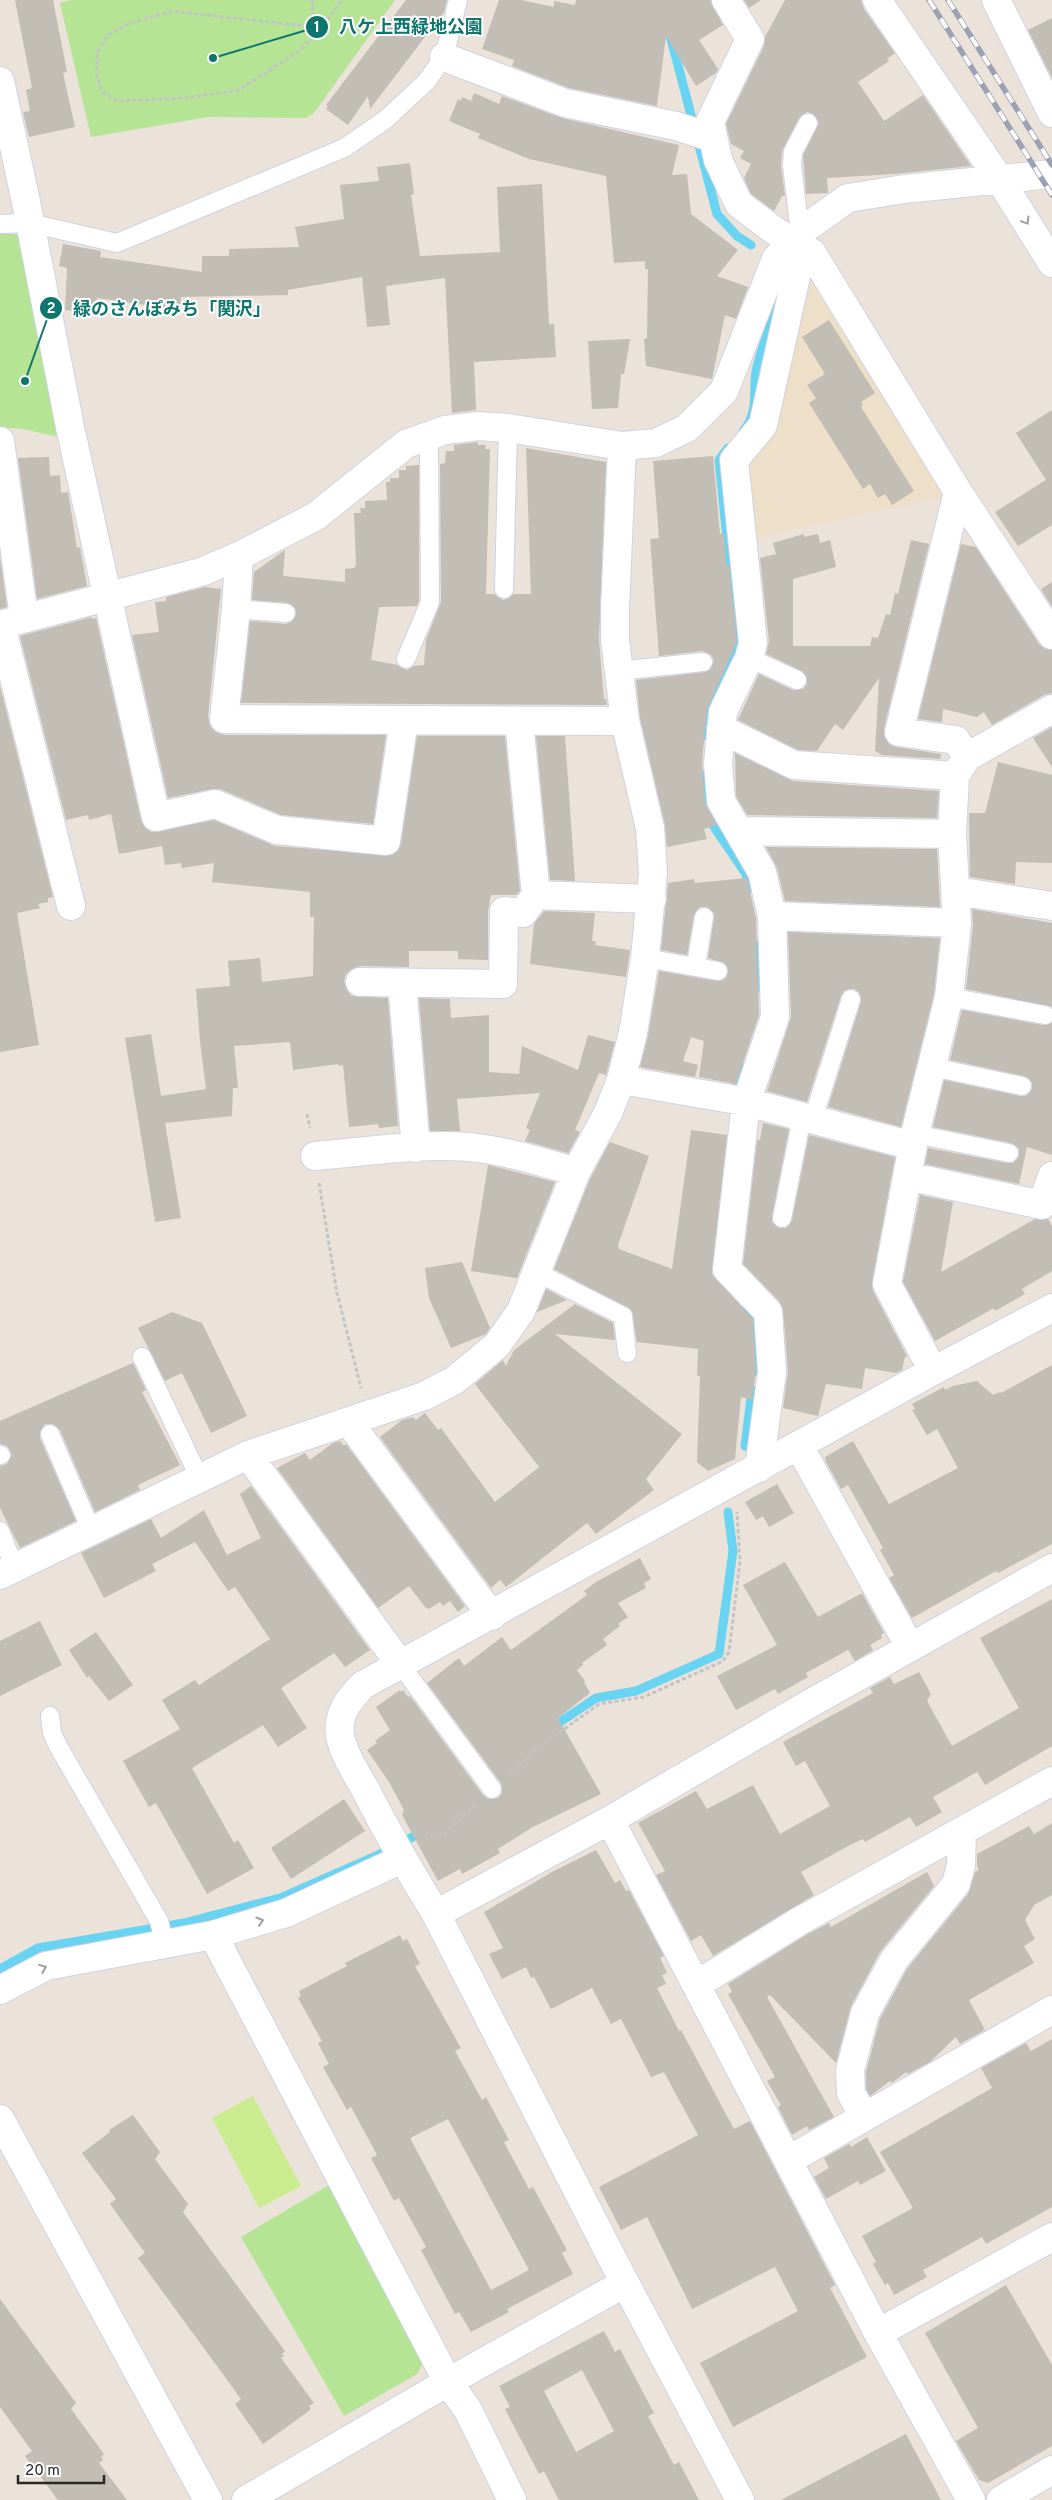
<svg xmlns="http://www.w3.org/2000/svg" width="1052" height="2500" font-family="Overpass,'Noto Sans JP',sans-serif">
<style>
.education{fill:#eedfc8}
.green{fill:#b4e494}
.pitch{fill:#caec8f}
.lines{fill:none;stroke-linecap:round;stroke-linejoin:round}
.stream{stroke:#69d4f1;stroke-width:9}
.building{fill:#c2bdb5;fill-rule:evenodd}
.service-casing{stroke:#cfd3e2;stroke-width:20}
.minor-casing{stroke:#cfd3e2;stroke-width:30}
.tertiary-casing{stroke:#cfd3e2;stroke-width:30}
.path{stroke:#c3c3c3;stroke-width:3;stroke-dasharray:4 2.5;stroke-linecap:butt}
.service{stroke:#fff;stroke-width:18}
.minor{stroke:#fff;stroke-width:28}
.tertiary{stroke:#fff;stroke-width:28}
.rail-casing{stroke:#9ca1b3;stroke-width:5.5}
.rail{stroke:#fff;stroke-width:4;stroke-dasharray:11;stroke-linecap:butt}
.oneway{stroke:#9e9e9e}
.leader{fill:none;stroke:#0f766e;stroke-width:2}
.callout-dot{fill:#0f766e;stroke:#fff;stroke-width:2}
.mark-label{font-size:15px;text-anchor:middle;font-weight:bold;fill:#fff}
.callout-label{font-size:18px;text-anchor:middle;font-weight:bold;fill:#0f766e;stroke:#fff;stroke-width:4;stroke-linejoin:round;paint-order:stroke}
</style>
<rect width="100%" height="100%" fill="#ebe2d9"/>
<path class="education" d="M805,279H812L947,496L756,538L743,465Z"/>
<path class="green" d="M71,0H395L314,113L306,118L208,117L91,137L60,3Z
M0,234H19L63,438L23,429L0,427Z
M329,2185L423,2363L417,2374L344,2416L241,2237Z"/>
<path class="pitch" d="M253,2096L301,2186L259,2208L212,2118Z"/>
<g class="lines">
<path class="stream" d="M670,35L717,214L737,236L751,245
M743,431C759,414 753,389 756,371C762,342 778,313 779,283
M703,736L709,713L738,647L719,460L728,448
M701,774L714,827L746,874L748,890
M756,945L761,989
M735,1096L738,1083L744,1068
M745,1303C758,1329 757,1343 754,1372
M745,1446L752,1390
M551,1728L596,1698L636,1691L719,1654L733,1551L728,1512
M0,1969L38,1948L184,1923L280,1898L378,1855L424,1831"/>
</g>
<path class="building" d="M15,0H53L67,72L63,73L75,127L29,137L23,112L30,111L26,90L32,88Z
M406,0H447L444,12L370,109L368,96L348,125L326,109L328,106L326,105Z
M499,0H521L554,7V1L575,5L576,0H710L723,25L699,40L718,69L716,73L696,86L666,36L657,106L569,88L512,66L514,60L482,49Z
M744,0H761L749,8Z
M785,0H861L864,9L895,53L887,59L889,61L858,82L884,121L923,95L971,166L894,174L827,178L828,193L806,194L803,155L819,123L813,114L807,112L799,118L782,151L781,166L785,196H782L774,211L751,194L744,178L751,164L740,158L744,151L731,144L726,124L764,46L765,37Z
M1052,18V78L1028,30Z
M474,93L499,104L502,96L562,118L679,145L672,175L687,174L691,214L738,250L717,276L748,287L736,319L725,315L712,379L646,366L644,339L647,338L648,269H645V261L614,263L606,176L529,159L478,138L480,134L449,121L458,99L461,101L462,97L471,101Z
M410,163L414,194L411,195L420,256L500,252L497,187L542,184L549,324H554L556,357L474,362L476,410L452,413L445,278L386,286L390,325L367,327L362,277L288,290V295L181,297L180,310L97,298L96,312L65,310L67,268L59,266L63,244L101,251L100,257L202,272V256H229V249L299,247L295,227L344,219L340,185L379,181L377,167Z
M829,320L875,393L861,402L863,405L861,407L914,491L892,505L885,494L878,498L870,484L863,489L809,403L816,398L807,385L825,374L802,337Z
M630,339L624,374H621L618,408L592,409L588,341Z
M1052,410V525L1018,546L995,512L1046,480L1016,433Z
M478,442V445H486L485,449H490L486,594H494L503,600L509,598L513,594H531L526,448L606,462L599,640L604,700L606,698L607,705L241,703L250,621L286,624L291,622L296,614L295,608L287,603L252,600L254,572L285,550L283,576L345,582V569L354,568L356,565L354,513H361L360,508H365V501L387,500L386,482H390V478H399V470H406V466L419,465V600L417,606L379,607L371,660L398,665L407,670L414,666L424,665L426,640L441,602L440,464L445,463L446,451H454V445Z
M713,456L720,534L724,533L726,565L729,564L737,642L707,710L702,762L705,802L717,825L704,829L707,839L667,847L665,825L640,718L636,680L705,672L710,670L714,661L711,655L702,651L659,656L650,539L659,538L653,461Z
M49,457L50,476L60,475L61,493L68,492L77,548L80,547L87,586L37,599L18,458Z
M804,534V537L818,534L820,543L830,540L836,567L793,579V646H870L872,637L878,638L886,614L890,615L895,593L898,594L911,540L929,544L884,728V736L889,744L896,747L941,754L940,759L882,755L875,751L879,678L843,730L835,724L817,751L798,750L738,720L759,674L793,690L803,689L807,684V679L802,671L766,654L769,641L760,558L776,554L773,543Z
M961,544L976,547L1039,644L1045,649L1052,650V693L1044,695L992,725L984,712L977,717L943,709L942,722L918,719Z
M0,557L7,607L0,609Z
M1052,582V607L1041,589Z
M205,587L221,589L208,717L210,726L216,732L224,735H386L373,824L281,815L220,789H212L168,798L132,635L159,632L155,602L166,601V597Z
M92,617V619L96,618L141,820L145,828L152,832L214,820L275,846L392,855L398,851L401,843L417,736H505L520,891L516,895H491L488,911V960L458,959V951H409V967L360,966L352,969L346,974L344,981L347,990L352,996L388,998L398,1126L379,1128L378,1124L349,1127L343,1065L339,1066L338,1064L293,1070L290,1042L234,1046L238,1088H233L232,1116L165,1123L181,1218L155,1222L125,1038L151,1034L161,1096L206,1089L200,1041L196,989L230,986L228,961L260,958L262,982L313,976L314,917H310V892L212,882L214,863L182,868L181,863L165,865L162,846L119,854L111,814L89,820L88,815L66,820L20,636Z
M0,686L53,897L48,898V902L38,904L40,908L17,913L39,1045L0,1052Z
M1052,727V767L1033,738Z
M536,736H565L575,881L550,880Z
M735,753L793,781L939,791L937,818L747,815L736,796Z
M998,762L1052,775V863L1016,862L1015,884L970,877L969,813H985Z
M766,847L937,849L940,907L785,901L777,868Z
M747,878L756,918L759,1015L736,1084L699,1077L704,1041L691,1037L683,1061L698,1065L695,1077L640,1067L648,1036L659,971L717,981L726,978L728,972L724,963L708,958L714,918V913L706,907H700L694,915L687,955L661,950L668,883L694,879L695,883Z
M972,909L1052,923V1007L966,989L973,925Z
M544,911L595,913L592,941H596L595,945L630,950L626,977L530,964L534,924Z
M788,932L940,938L934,994L901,1127L828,1107L861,1002L859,992L854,989L844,991L841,996L807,1102L767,1091L791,1017Z
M419,998L450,999L451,1018L489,1015V1072L519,1074L522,1046L578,1070L588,1035L615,1042L606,1075L599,1073L575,1130L580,1132L568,1153L525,1141L530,1130L526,1128L540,1093L457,1099L460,1131H430Z
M962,1010L1043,1025L1052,1023V1155L1027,1147L1019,1184L925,1164L928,1148L1007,1163H1013L1019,1156V1149L1011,1143L933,1127L944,1080L1020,1096H1026L1032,1089V1082L1024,1076L950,1060Z
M763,1123L789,1129L772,1216V1222L779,1228H786L792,1220L809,1135L895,1157L872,1282L873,1291L907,1356L905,1357L902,1370L896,1373L865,1368L862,1389L826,1384L818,1416L783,1408L788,1371L783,1310L779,1301L743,1264L757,1140H760Z
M691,1130L727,1135L712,1274L753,1319L756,1371L752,1400L741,1397L735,1459L708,1471L697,1462L700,1376H697L698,1349L637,1342L631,1310L554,1269L590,1179L610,1142L649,1156L618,1245L619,1249L672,1269Z
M488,1165L555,1182L517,1278L471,1271Z
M920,1195L953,1202L941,1272L1035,1219H1048L1052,1226V1271L1022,1289L1025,1294L995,1311L994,1308L935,1341L903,1282Z
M462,1262L490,1328L486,1334L451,1348L429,1298L425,1268Z
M546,1289L567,1300L537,1312Z
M575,1304L613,1323L615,1340L555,1334L682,1434L646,1479L654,1490L596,1534L587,1523L506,1587L500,1580L491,1588L380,1437L402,1420L413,1417L416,1420L425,1413L438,1430L441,1428L495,1502L539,1467L475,1384L503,1360L506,1366L514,1350Z
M172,1312L202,1323L247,1416L211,1433L182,1373L165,1381L138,1328Z
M133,1363L146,1390L142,1392L180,1465L138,1485L140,1490L95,1512L60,1430L52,1424H45L40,1432V1438L76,1521L20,1548L0,1508V1466L7,1464L12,1455L7,1446L0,1444V1421Z
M1052,1365V1544L998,1573L996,1571L912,1618L889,1578L894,1575L880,1550L883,1548L848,1485L841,1489L825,1460V1457L853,1441L889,1504L958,1468L937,1429L927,1435L912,1410L915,1409L912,1404L944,1387L945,1390L953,1386L977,1381L993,1395L1000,1392L1001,1393Z
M340,1441L344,1446L346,1444L465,1606L458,1612L450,1601L443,1606L440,1602L429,1609L426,1608L409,1586L378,1608L277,1468L305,1453L310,1460L333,1443Z
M777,1484L794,1513L769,1527L763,1516L756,1520L745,1502Z
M251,1486L370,1650L345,1667L334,1653L281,1688L307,1728L278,1747L263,1725L192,1768L234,1843L238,1840L254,1868L207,1894L156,1803L149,1807L123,1761L180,1729L162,1700L195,1680L199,1685L270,1639L235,1587L228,1591L195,1542L152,1564L156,1571L104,1598L81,1553L151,1519L161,1538L204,1510L227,1555L261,1538L240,1494Z
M640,1558L651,1579L644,1583L646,1588L618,1603L628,1617L618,1624L620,1626L603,1639L607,1645L582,1663L583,1665L577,1670L585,1681L584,1682L590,1693L558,1718L601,1794L531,1828L498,1849L500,1853L462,1874L460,1869L438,1881L402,1815L404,1810L389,1782L367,1750L377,1743L375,1741L390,1730L376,1707L400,1690L401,1692L403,1690L408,1697L410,1696L483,1795L488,1799L498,1798L502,1793L501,1783L427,1683L459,1658L464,1666L502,1637L511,1650L587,1595L584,1591L596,1582Z
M785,1562L818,1617L862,1593L884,1633L881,1635L882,1638L870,1645L873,1650L855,1661L848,1650L806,1673L808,1677L778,1694L775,1689L736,1710L717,1676L777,1645L743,1585Z
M1052,1599V1746L985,1785L977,1772L933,1797L942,1812L916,1827L910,1817L865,1842L863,1839L850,1845L801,1872L814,1895L713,1956L701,1935L691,1941L656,1875L665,1871L638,1823L696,1791L707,1809L753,1785L780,1834L830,1806L805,1761L796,1766L783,1742L873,1693L870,1688L890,1677L894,1684L919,1672L931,1694L927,1701L952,1746L1019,1708L980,1638Z
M40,1621L62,1665L0,1696V1641Z
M96,1632L133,1685L109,1701L89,1676L87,1678L69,1650Z
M344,1799L365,1831L291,1879L271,1848Z
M1052,1823V1895L1034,1905L1025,1920L1035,1939L1024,1946L1034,1963L969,2000L985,2030L960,2044L956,2037L930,2062L908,2074L906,2072L892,2083L890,2081L870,2096L866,2089V2072L880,2019L907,1969L968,1894L975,1872L979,1870L977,1866V1854L1029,1826L1034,1834Z
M596,1850L615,1883L620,1880L626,1891L629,1890L664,1956L660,1958L667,1973L662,1975L666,1984L657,1988L679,2031L681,2030L734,2129L750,2121L835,2285L830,2288L867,2357L733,2427L700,2363L798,2311L775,2267L692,2309L647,2217L621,2230L599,2187L698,2135L664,2072L651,2077L621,2019L611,2024L592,1988L551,2009L534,1977L531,1978L526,1967L502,1979L489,1954L503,1948L484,1912L552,1872Z
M927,1872L934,1886L880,1952L851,2006L836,2063L770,1995L767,1997L834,2117L809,2130L807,2126L792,2135L778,2107L781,2105L767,2081L775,2077L728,1994L732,1992L728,1984L806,1935L829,1923L831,1927Z
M400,1935L403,1941L407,1939L420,1964L415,1966L461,2048L455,2051L482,2100L486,2097L509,2140L504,2142L529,2189L533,2187L567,2250L562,2253L573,2274L507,2309L509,2312L471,2332L459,2312L455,2314L421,2250L426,2247L399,2198L394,2201L371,2158L377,2155L351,2107L347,2110L323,2067L329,2064L318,2043L322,2041L298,1998L301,1996L299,1991L347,1966L345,1963ZM448,2119L529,2270L491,2290L410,2138Z
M1052,2039V2207L986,2244L982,2237L923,2270L927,2277L894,2295L888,2283L885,2285L873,2264L876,2262L862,2236L913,2208L880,2152L992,2088L981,2068L1026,2043L1031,2051Z
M133,2115L160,2152L155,2159L188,2204L183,2212L285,2351L282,2354L284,2356L281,2358L314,2403L309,2406L311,2408L309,2411L263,2444L235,2404L241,2399L138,2258L145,2253L110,2204L116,2199L82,2153L110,2132L109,2130Z
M867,2137L886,2171L860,2185L858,2181L826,2199L814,2177L829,2168L824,2158L849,2144L851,2147Z
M1006,2285L1052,2365V2446L988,2483L979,2480L956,2441L978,2428L925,2333Z
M0,2299L76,2403L71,2409L104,2454L101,2457L103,2460L99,2463L127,2500H58L25,2456L32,2451L0,2407Z
M604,2331L615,2352L620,2349L654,2413L648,2416L674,2465L679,2462L699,2500H559L544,2471L539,2474L505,2409L510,2407L499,2386ZM582,2370L614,2431L576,2452L544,2391Z
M906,2434L941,2500H781Z"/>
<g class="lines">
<defs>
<path id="service" d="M0,224L30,223L117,243L344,148L385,120L426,82L444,57L458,0
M800,233L792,165L793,152L808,123
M504,589L508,428
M236,609L286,613
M749,658L797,680
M406,659L430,602L429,436
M618,671L703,662
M645,958L718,971
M696,965L704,917
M949,997L1045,1015
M932,1067L1022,1086
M813,1119L851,999
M915,1134L1009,1153
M782,1218L802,1117
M538,1273L623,1316L627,1353
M142,1357L199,1477
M50,1434L91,1530
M0,1455H1
M0,1531L14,1567
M400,1664L492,1789
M50,1716L52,1733L58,1746L159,1921L165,1944"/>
<path id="minor" d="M726,0L750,39L710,122L718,160L739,204L775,231L812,253L958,492L1052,635
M877,0L1000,180L1052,263
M996,0L1052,113
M444,57L565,103L676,126L713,138
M0,81L26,202L70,427L156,817L215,804L277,830L386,841L404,720
M0,441L24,618
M958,492L899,732L956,740L967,757
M239,556L236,609L224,719L625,721
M0,625L201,572L239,556L316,516L406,444L445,430L478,426L508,428L622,446L656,443L687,428L724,391L776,259L807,227L848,198L904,189L1052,174
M1,625L71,906
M519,721L536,895L652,899
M721,729L794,765L955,776
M739,831L952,834
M956,891L1052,906
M772,916L957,923
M360,982L503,984L504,911L523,913L536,895
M402,983L416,1148
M621,1080L743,1101L913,1146
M315,1156C365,1152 418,1143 468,1147C504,1150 542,1162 576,1172
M907,1176L1042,1205L1052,1176
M1052,1308L933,1371L363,1685C349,1699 337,1714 340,1735C343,1753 355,1771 364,1787C386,1830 410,1872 436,1914L610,1820L811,1703L1052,1568
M933,1371L887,1284L915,1134L949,997L957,923L952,834L955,776L967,757L1052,709
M349,1422L492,1616
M799,1446L910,1647
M248,1455L400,1664
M759,1468L772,1372L768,1312L727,1269L746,1103L775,1017L772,916L762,872L721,801L718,763L723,712L749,658L753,643L734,460L763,425L797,272L791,241
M0,1575L248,1455L424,1396L455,1380L497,1345L521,1311L576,1172L608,1113L621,1080L633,1033L645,958L653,873L650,828L625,721L615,640V609L622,446
M610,1820L878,2333L971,2500
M213,1935L448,2382L468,2410L512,2500
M696,1985L798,1922L1052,1781
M0,1990L46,1966L213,1935L286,1913L402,1859
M864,2117L851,2093L850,2070L865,2013L894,1960L956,1884L961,1865L962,1832
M0,2119L208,2500
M789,2160L1052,2010
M878,2333L1052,2237
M246,2500L448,2382L625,2283
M1001,2500L1052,2470"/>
<path id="tertiary" d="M436,1914L613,2260L740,2500"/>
</defs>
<use href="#service" class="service-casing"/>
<use href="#minor" class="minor-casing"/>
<use href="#tertiary" class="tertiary-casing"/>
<path class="path" d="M312,0L313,27
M321,28L173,11L128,24L108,35L97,53V76L102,92L118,101L185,98L239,90L298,52L321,28L342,0
M307,1114L310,1128
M319,1183L337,1293L361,1388
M509,1774L535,1750L599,1704L644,1697L723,1661L729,1652L740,1561L737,1512
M425,1840L445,1833L476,1804"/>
<use href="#service" class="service"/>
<use href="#minor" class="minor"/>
<use href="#tertiary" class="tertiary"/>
<defs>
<path id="rail" d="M929,0L1052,195
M948,0L1052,165"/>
</defs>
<use href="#rail" class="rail-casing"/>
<use href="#rail" class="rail"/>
</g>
<defs><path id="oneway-chevron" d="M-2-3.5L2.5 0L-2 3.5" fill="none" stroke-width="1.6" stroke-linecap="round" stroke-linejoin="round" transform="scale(1.25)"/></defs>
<g class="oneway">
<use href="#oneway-chevron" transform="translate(1026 221) rotate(58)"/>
<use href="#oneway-chevron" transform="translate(260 1921) rotate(-17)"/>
<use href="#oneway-chevron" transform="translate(43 1968) rotate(-22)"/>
</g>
<path class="leader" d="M213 58L317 27M25 381L51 308"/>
<g class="callout-dot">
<circle cx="213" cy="58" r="5"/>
<circle cx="25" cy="381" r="5"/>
<circle cx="317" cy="27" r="12"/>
<circle cx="51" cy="308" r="12"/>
</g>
<g class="mark-label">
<text x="317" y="32">1</text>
<text x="51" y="313">2</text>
</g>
<g class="callout-label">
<text x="411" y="33">八ケ上西緑地公園</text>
<text x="172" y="315">緑のさんぽみち「関沢」</text>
</g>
<path d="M18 2475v8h86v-8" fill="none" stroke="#282828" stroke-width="2.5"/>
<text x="25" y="2475" font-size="15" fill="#282828" stroke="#ffffff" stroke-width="4" paint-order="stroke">20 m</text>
</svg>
